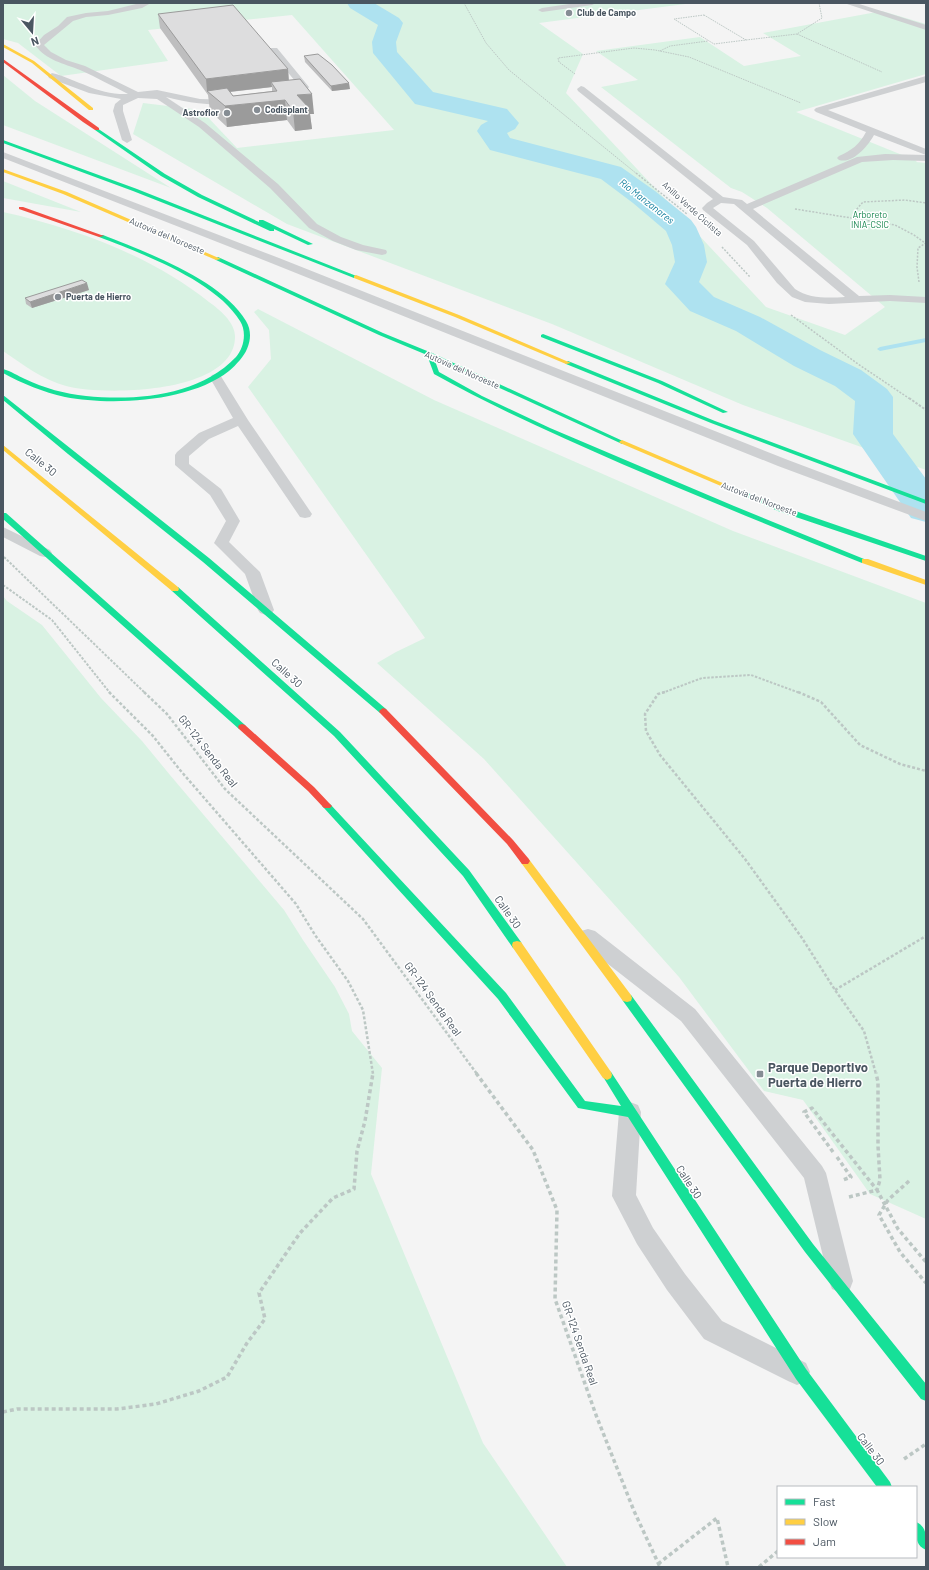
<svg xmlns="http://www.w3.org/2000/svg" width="929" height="1570" font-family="Barlow,sans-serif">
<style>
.green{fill:#d9f2e3}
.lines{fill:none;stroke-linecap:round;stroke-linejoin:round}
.stream{fill:#aee2f0;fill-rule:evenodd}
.river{fill:#aee2f0;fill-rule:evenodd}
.path-far4{stroke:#bcc7c4;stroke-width:1;stroke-dasharray:1.5 1;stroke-linecap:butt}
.path-far3{stroke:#bcc7c4;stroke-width:1.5;stroke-dasharray:2 1.5;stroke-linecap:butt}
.path-far2{stroke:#bcc7c4;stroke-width:2;stroke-dasharray:2.5 1.5;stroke-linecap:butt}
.path-far1{stroke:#bcc7c4;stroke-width:2.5;stroke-dasharray:3 2;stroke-linecap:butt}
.path{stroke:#bcc7c4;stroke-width:3.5;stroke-dasharray:4 3;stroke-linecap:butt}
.lane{fill:#ced0d2;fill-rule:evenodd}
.fast{fill:#16e098;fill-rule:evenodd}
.slow{fill:#ffcf43;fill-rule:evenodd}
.jam{fill:#f24e42;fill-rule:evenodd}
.wall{fill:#bebebf;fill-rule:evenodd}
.shaded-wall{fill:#9b9b9b}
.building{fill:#ddddde;stroke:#9b9b9b}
.poi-dot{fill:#868d94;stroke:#fff;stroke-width:1.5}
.labels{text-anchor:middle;stroke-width:3;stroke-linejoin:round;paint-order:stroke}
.far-poi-label{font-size:9px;font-weight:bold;fill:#4a5661;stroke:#fff;text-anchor:start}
.far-street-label{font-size:9px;fill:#4a5661;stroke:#fff}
.far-park-label{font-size:9px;fill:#17864f;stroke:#fff}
.far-water-label{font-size:10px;font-style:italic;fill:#0c7c9b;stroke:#fff}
.street-label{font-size:11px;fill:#4a5661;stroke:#fff}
.near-poi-label{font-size:13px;font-weight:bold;fill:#4a5661;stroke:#fff;text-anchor:start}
</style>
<rect width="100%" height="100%" fill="#f4f4f4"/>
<path class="green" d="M3,3H693L539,23L583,54L566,93L766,307L845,335L885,307L767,208L742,192L731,188L601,87L638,80L596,51L700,37L744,66L801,56L763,33L882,11L926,24V74L796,112L917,161L916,162L926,163V470L743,405L552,324L287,224L133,134L143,103L201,110L237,148L394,130L292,15L148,30L168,61L61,76L18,43L3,39Z
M3,75L35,101L171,188L3,125Z
M3,181L81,212L3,198Z
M3,212C75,228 152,256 209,302C220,310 236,323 235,338C233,394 104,396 66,386C43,380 22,364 3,351Z
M258,309L434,400L733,531L926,603V1219L870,1194L803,1100L764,1091L679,977L484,759L377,663L396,652L425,638L248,387L271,359L269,330L254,312Z
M3,596L7,601L42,625L101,698L142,741L170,775L284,910L303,940L335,987L349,1014L352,1031L382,1068L371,1174L483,1443L567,1567H3Z"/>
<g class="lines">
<path class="stream" d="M926,338V342L880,351L877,349L880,347Z
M827,358L830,360L829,361L811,363L808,361L811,359Z"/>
<path class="river" d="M347,3H374L399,18L403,23L396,42L397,52L433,92L507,109L519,123L515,129L507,133L510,138L621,167L655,191L691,220L696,227L704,245L707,262L699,282L714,297L760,317L820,350L861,370L887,389L893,397V434L926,479V522L911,518L853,434L855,401L835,386L794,366L736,331L690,311L665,284L675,262L672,245L666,231L633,203L601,179L490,150L477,131L481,125L488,121L415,104L373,53L372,42L378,25L350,8Z"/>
<path class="path-far4" d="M464,3L486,43L509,70L637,174
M819,3L822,18L797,34L882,72
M704,15L746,40L714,44L674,19Z
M746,40L797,34
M660,51L670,46L708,41
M575,74L559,62L558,58L634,48L655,50L689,57L801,103"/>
<path class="path-far3" d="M636,173L687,214
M795,209L895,225L914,235L925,243
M853,219L856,210L863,202L905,200L926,203
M722,247L750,277
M919,282L917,267L918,248L926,243
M791,315L858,364L910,399"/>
<path class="path-far2" d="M909,398L926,410
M4,557L145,693
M3,585L52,620L110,693
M662,693L702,678L751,675L800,693"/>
<path class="path-far1" d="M109,692L153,736L180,770L296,904L315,935L348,981L363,1010L373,1074
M144,692L167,714L225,789L363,919L477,1074
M665,692L658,694L645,714L646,731L660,755L745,859L802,938L835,990L864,1031L876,1074
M798,692L821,702L860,745L900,764L926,771
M835,990L926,936"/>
<path class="path" d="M476,1073L533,1150L557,1210L555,1299L596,1415L634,1511L660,1567
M833,1152L804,1112L812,1108L877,1190L880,1180L878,1146V1082L876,1073
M837,1157L851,1177L843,1180
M909,1181L888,1200L879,1215L900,1252L926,1283
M849,1197L877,1190L898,1229L926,1262
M3,1412L17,1409H117L156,1404L199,1391L227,1377L247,1343L265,1319L259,1293L300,1233L333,1198L354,1189L357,1151L365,1121L373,1073
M904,1459L926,1444
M658,1564L717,1518L728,1567
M759,1567L778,1551"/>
<path class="lane" d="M140,3H151L142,8L108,15L86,17L73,21L44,45L51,52L66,60L85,66L138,92L157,90L200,99L235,100L236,102L235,104L232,105C209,105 188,103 166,97L205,123L278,184L317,224L341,237L363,245L386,250L387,252L386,254L382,255L356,250L333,241L309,228L270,188L199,127L157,99L138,98L123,105V111L132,140L127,143L122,140L113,111L115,104L121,99L89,93L49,78L48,76L52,73C79,80 97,95 128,94C112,86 96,77 80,70C63,63 47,61 35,45L44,35L58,26L67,17L86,13L108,11Z
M576,3H596L592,5L542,12L538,10L542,8Z
M844,3H856L926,25V30Z
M271,48H277L309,87L303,95L293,97L289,94L290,92L297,91L300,87L271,52L270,50Z
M926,76V82L828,110L926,149V155L874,135C868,146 853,164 839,160L837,158L839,156C851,151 860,144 866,132L816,112L814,110L816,108Z
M581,86L584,87L723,197L742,200L747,204L857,157L885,154L926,155V161L893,160L862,162L753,209L859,296L890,295L926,297V303L890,301L829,304L805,302L792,297L777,283L747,245L703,210L702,208L707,203L713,199L578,91L577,89ZM721,203L734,204L845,297C829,298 809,299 795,289L754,241L713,208Z
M3,152L279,258L788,460L926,512V521L778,466L271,263L3,158Z
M216,374L220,375L222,378L248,420L312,514L310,517L305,518L300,517L238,426L209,439L189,456V464L221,489L240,521L229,542L260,572L274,610L272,613L266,615L260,613L258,610L245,574L214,543L226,521L210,495L175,465V455L177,452L199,433L233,418L210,378L212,375Z
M3,527L50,550L52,553L50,556L45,557L40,556L3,537Z
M588,929L595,931L695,1009L822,1166L826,1173L853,1281L850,1289L841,1293L832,1289L829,1281L804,1178L681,1021L581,943L578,937L581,931Z
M630,1102L638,1105L641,1112L636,1195L653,1228L685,1274L722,1321L806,1363L810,1372L806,1381L797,1385L788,1381L704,1339L667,1290L637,1244L612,1196L619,1112L622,1105Z"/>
<path class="fast" d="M97,128L165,174L202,195L259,222V220H263L313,244L308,245L274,229V231H270L198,197L161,176L95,130Z
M3,140L137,189L359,277L354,278L133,191L3,143Z
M99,235H103C146,252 222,280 246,321C254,334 249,350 240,360C236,364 233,368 229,371C190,402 112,406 65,397C43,392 23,384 3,373V369C11,371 18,376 25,379C44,388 65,394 86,396C136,401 199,396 236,357C244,348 247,332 240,321C216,281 141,253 99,237Z
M218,257L383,333L432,353L625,442L622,444L620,443L434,358L439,372L482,396L550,428L734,506L869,561L865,563H862C782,531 702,498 622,464C558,436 495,408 434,374L427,355L379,335L216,260L215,259Z
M543,334L662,381L728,412L723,413L658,383L541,337V335Z
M568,361L715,421L926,500V504L711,423L566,364L565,363Z
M3,395L209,558L386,709L387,711L386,713H380L203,562L68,454L3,400Z
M737,489L784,507L926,556V561L778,511L735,492V490Z
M3,513H6L245,725L246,727L245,729H239L3,519Z
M172,587H178L340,732L469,870L521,942L522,945L521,948L517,949L513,948L463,876L334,736L172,591L171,589Z
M327,803L330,804L506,993L585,1101L621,1106L602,1075L603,1072L607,1070L611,1072L806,1369L890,1482L892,1487H877L796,1379L628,1117L578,1108L498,999L324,808L322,806Z
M627,994L631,995L813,1244L926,1384V1401L921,1399L805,1252L623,1001L622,998L623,995Z
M916,1522C928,1527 926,1539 926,1550C914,1545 916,1533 916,1522Z"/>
<path class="slow" d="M3,44L34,61L93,108V110H89L32,63L3,47Z
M3,169L67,192L221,259L216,260L63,194L3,172Z
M356,275L459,315L571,363L566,364L455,317L354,278V276Z
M622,440L739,490L741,491L739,492H735L620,443L619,442Z
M3,445L178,587L179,589L178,591H172L3,450Z
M862,559H868L926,580V585L862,563Z
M525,857L528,858L631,995L632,998L631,1001L627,1002L623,1001L522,864L520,861L522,858Z
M517,941L521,942L611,1072L612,1075L611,1078L607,1080L603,1078L513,948L512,945L513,942Z"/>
<path class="jam" d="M3,59L99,128V130H95L83,122L3,62Z
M19,207H23L104,236L99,237L19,209Z
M383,708L386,709L513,840L528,858L530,861L528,864H522L507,844L380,713L379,711Z
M242,724L245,725L314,787L330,804L332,806L330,808H324L308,791L239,729L238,727L239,725Z"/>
</g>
<path class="wall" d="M158,14L288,69L289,81L314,114H310L312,129L295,131L287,120L227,127L210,111L208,95L160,28ZM272,87V91L233,96L230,92Z
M304,56L350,89L332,91L305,62Z
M89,290L32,308L26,304L25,298Z"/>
<path class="shaded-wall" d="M288,69L289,85L271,82L272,87L211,94L207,91L206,79Z
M349,83L350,89L332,91L331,86Z
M312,94L314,114H310L312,129L295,131L293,111L297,95Z
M285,100L287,120L227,127L225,106Z
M87,283L89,290L32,308L30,302Z"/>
<path class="building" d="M233,5L288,69L206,79L158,14Z
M318,54L332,65L349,83L331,86L304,56Z
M300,79L312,94L297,95L310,109L293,111L285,100L225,106L207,91L227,88L233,96L277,91L271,82Z
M82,280L87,283L30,302L25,298Z"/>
<g class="poi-dot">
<circle cx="569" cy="13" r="4"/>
<circle cx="257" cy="110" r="4"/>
<circle cx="227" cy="113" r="4"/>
<circle cx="58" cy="297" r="4"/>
<rect x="756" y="1070" width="8" height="8" rx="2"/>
</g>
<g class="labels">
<g class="far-poi-label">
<text x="577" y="16">Club de Campo</text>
<text x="265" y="113">Codisplant</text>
<text x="219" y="116" text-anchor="end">Astroflor</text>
<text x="66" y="300">Puerta de Hierro</text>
</g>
<g class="far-street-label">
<text transform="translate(692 209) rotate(42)" y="3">Anillo Verde Ciclista</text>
<text transform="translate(167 236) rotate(23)" y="3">Autovía del Noroeste</text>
<text transform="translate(462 370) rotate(24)" y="3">Autovía del Noroeste</text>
<text transform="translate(759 499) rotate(21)" y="3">Autovía del Noroeste</text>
</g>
<g class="far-park-label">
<text x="870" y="218">Arboreto<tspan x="870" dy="10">INIA-CSIC</tspan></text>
</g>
<g class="far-water-label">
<text transform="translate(647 201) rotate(38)" y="4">Río Manzanares</text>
</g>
<g class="street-label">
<text transform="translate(41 462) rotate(39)" y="4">Calle 30</text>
<text transform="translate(287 673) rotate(42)" y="4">Calle 30</text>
<text transform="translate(208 751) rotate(52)" y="4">GR-124 Senda Real</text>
<text transform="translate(508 912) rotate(55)" y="4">Calle 30</text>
<text transform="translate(433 999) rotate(54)" y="4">GR-124 Senda Real</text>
<text transform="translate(689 1182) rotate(57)" y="4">Calle 30</text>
<text transform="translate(580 1343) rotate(71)" y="4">GR-124 Senda Real</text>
<text transform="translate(871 1449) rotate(53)" y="4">Calle 30</text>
</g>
<g class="near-poi-label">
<text x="768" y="1072">Parque Deportivo<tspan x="768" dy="15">Puerta de Hierro</tspan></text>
</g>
</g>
<rect width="929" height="1570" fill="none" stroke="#4a5661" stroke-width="8"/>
<rect x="777" y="1486" width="140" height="72" fill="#ffffff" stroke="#b7bbc0"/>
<rect x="785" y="1499" width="20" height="6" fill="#16e098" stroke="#b7bbc0"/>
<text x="813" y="1506" font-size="12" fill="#4a5661">Fast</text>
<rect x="785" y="1519" width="20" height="6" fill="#ffcf43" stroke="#b7bbc0"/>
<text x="813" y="1526" font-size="12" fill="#4a5661">Slow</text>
<rect x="785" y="1539" width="20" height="6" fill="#f24e42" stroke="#b7bbc0"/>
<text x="813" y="1546" font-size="12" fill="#4a5661">Jam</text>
<g transform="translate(32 32) rotate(162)" stroke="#ffffff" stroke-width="3" paint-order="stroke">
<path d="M0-3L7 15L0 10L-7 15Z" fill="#4a5661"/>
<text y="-6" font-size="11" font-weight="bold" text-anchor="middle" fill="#4a5661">N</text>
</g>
</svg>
